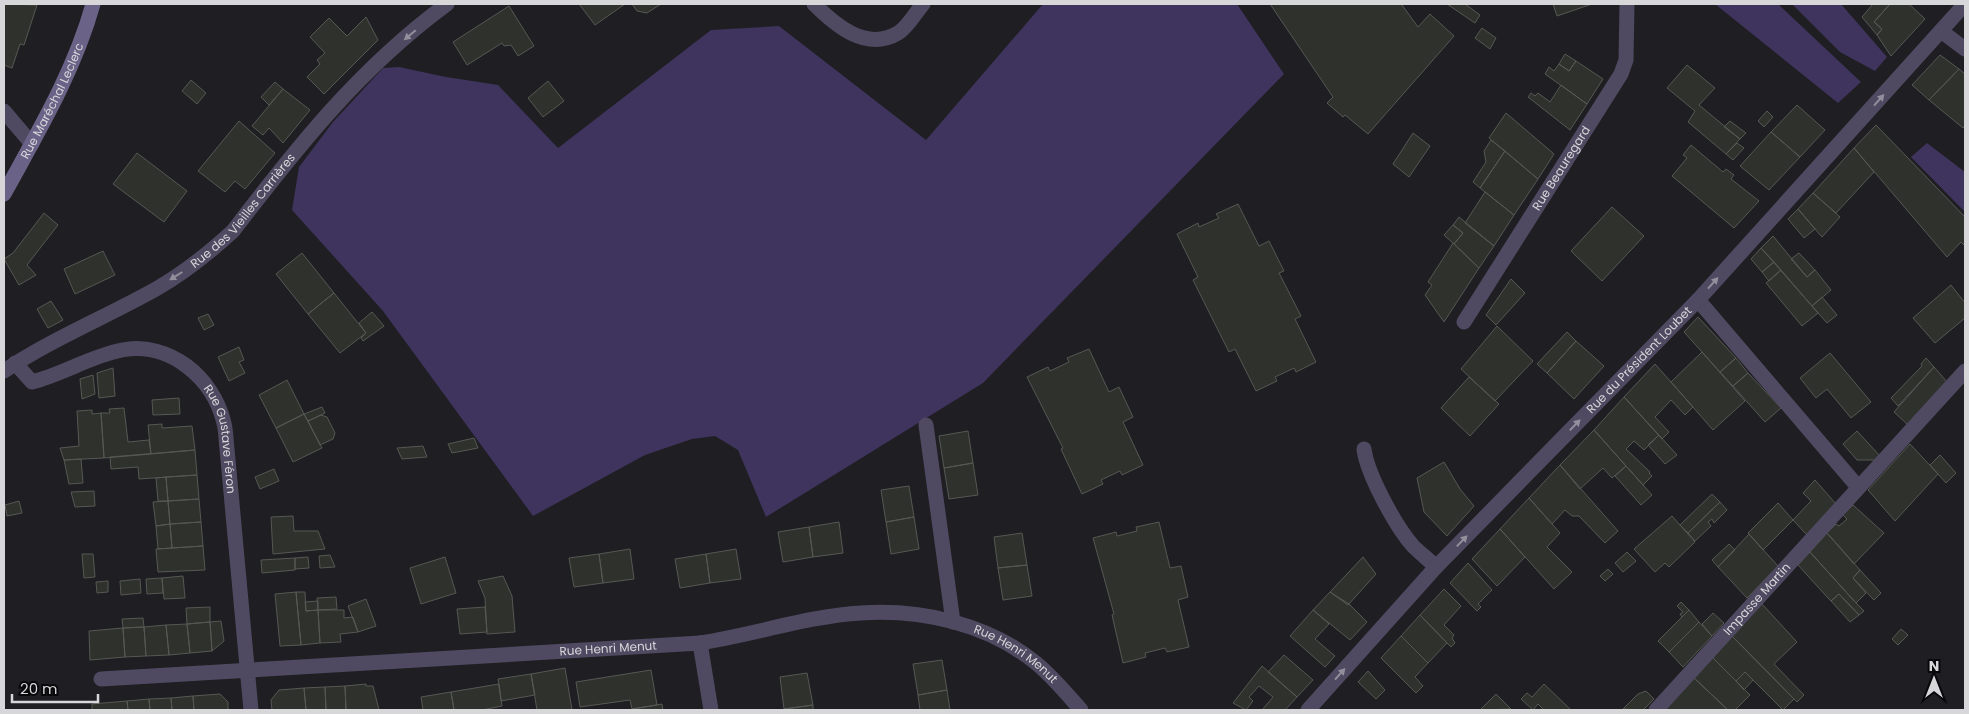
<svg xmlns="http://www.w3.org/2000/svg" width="1969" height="714" font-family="Poppins,sans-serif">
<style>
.green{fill:#3f345d}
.building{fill:#2e312c;stroke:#565854}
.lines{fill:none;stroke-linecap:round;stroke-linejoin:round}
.lane{stroke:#4f4a61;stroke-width:15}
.street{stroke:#4f4a61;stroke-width:15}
.secondary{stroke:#6b6287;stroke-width:15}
.oneway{fill:#93909d}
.labels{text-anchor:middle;stroke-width:5;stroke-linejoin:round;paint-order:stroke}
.street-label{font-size:12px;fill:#d7d6d9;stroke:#08080a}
</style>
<rect width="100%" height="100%" fill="#1f1e22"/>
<path class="green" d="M1043,4H1237L1284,74L983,383L766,517L738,450L715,436L692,439L645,455L533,516L383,311L292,210L299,167L333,122L383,68L399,67L446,77L498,85L558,148L711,30L779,26L926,140Z
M1715,4H1778L1861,82L1838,103Z
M1792,4H1841L1887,57L1875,71L1840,52Z
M1927,143L1965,172V212L1911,157Z"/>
<path class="building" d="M4,4L37,5L24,45L20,44L12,68L4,65Z
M579,4H625L595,25Z
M632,4H661L647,13L637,11Z
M1270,4H1404L1402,5L1418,27L1430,14L1454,36L1368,134L1345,115L1343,117L1327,103L1333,97Z
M1447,4H1465L1480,15L1475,23Z
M1553,4H1592L1557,16Z
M1873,4H1890L1874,22L1882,29L1877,35L1862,17Z
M1890,4H1909L1925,19L1891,56L1877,35L1882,29L1874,22Z
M509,6L534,46L518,56L511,45L504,46L502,43L467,65L453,42Z
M366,17L378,40L324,94L307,77L320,64L317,60L325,53L310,37L329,18L347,36Z
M1482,28L1496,38L1490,49L1475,38Z
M1565,54L1576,61L1569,71L1559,64Z
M1940,55L1959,69L1929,100L1912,85Z
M1576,61L1603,79L1587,104L1545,74L1549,67L1554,71L1559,64L1569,71Z
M1687,65L1715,88L1699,105L1740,139L1726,154L1688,122L1695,111L1667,88Z
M1959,69L1965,74V125L1963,128L1929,100Z
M191,80L206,93L197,104L182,91Z
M548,81L564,101L543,117L528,98Z
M275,82L283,89L269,105L261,97Z
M1561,85L1587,104L1570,130L1528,97L1531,93L1535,96L1538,93L1550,102Z
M283,89L310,110L283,143L269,128L263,135L252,126Z
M1797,105L1825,130L1800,157L1771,132Z
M1767,111L1773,117L1764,127L1758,121Z
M1506,113L1554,154L1538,179L1489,138Z
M239,121L275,153L245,189L235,181L225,192L198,171Z
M1730,121L1746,133L1740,139L1724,127Z
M1876,125L1965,217V246L1961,242L1947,257L1854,148Z
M1771,132L1800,157L1769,190L1740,166Z
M1413,133L1430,146L1409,177L1393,164Z
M1491,140L1505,151L1480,188L1473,182L1486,162L1484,151Z
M1737,143L1744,148L1733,160L1726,154Z
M1691,145L1723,172L1726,169L1734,175L1731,179L1759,201L1734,228L1672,176L1687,158L1683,155Z
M1854,148L1874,172L1836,213L1813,193Z
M1505,151L1538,179L1514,215L1480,188Z
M137,153L187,191L164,222L113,184Z
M1485,192L1514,215L1494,246L1465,223Z
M1813,193L1840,217L1822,237L1798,209Z
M1238,204L1259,246L1269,241L1284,271L1279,273L1301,316L1295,319L1316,362L1296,372L1294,368L1275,377L1277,381L1256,391L1235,349L1229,352L1193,280L1198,277L1177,234L1198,223L1199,227L1219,218L1216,214Z
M1612,207L1644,236L1602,281L1571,251Z
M1798,209L1815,229L1804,238L1788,219Z
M44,213L58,225L27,265L36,275L19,285L4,259L13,253Z
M1459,217L1494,246L1479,268L1454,244L1463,233L1453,225Z
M1453,225L1463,233L1454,244L1444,235Z
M1773,236L1807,277L1815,270L1831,290L1812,306L1761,248Z
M1453,243L1479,268L1444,322L1425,295L1432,285L1428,282Z
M1761,248L1774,262L1762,272L1751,259Z
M103,251L115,275L75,294L64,269Z
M302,253L334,293L308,314L276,274Z
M1799,253L1815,270L1807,277L1791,259Z
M1774,262L1781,270L1769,281L1762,272Z
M1781,270L1818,313L1802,326L1766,283Z
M1511,279L1525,293L1496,325L1486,315Z
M1951,285L1965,303V318L1935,343L1913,318Z
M334,293L366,333L340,353L308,314Z
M1822,297L1837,315L1827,323L1812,306Z
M51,301L63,320L48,328L37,309Z
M372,312L384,326L363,341L361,338L366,333L359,323Z
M208,314L214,325L204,330L198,318Z
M1698,317L1736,358L1720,372L1684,332Z
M1497,326L1533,361L1495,401L1461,369Z
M1567,332L1576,341L1547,373L1537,364Z
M1576,341L1604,366L1574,399L1547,373Z
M239,347L244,360L239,362L245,373L229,381L218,357Z
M1089,349L1109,392L1119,387L1133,417L1123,422L1143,465L1122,475L1120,471L1101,480L1103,484L1082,494L1061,449L1063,448L1027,377L1048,367L1050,371L1069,362L1067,358Z
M1702,352L1745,401L1713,430L1671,382Z
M1830,353L1871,402L1851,418L1827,389L1816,398L1800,378Z
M1736,358L1748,373L1733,386L1720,372Z
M1926,358L1934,367L1898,406L1891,398L1922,366L1921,364Z
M1655,364L1693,407L1685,415L1671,400L1655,417L1669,432L1662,439L1624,397Z
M1934,367L1948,383L1908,425L1894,412Z
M113,368L115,396L99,398L97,373Z
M1748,373L1781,408L1765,422L1733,386Z
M93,375L95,394L82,399L80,379Z
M1469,377L1499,404L1470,436L1441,408Z
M287,380L304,414L276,428L259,395Z
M1624,397L1659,435L1644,450L1634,441L1626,449L1650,472L1649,473L1652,476L1643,485L1594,430Z
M179,398L180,414L153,415L152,400Z
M322,407L325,413L308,421L304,414Z
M124,408L128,442L149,440L151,454L104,458L101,413H110L109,409Z
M92,410V414L101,413L104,458L64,460L60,448L79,446L77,411Z
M304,414L322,448L293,462L276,428Z
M321,415L327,417L335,433L333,439L320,445L308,421Z
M162,424V428L192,426L195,450L151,454L148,425Z
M1594,430L1626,466L1612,478L1603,468L1580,489L1560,465Z
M968,431L973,463L944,468L939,436Z
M1857,431L1880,456L1875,460H1857L1843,444Z
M1659,435L1677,455L1665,464L1648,445Z
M474,438L478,448L452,453L448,444Z
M1910,444L1938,474L1895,521L1868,490Z
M423,446L427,457L402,459L397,448Z
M195,450L197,475L139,479L138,467L111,469L110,457Z
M1940,455L1956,473L1946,483L1930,465Z
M81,459L83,483L69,484L64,460Z
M1444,462L1460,489L1474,506L1447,536L1424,512L1417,478Z
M973,463L978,495L949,499L944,468Z
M1560,465L1618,531L1605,543L1579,516H1572L1565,510L1552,524L1529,498Z
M1626,466L1652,495L1641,505L1615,476Z
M274,469L279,481L260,489L255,477Z
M197,475L199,499L168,501L166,477Z
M166,477L168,501H158L156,478Z
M1815,480L1836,504L1807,535L1793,520L1811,501L1803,493Z
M909,486L914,517L886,522L881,490Z
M94,491L95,506L75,507L71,492Z
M1712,494L1720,502L1688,533L1680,525Z
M1529,498L1560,533L1547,547L1572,572L1554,589L1500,529Z
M199,499L201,522L170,524L168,501Z
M19,501L22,513L7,516L5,505Z
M168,501L170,524L156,526L153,502Z
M1720,502L1727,510L1714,523L1712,519L1708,522L1711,526L1695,541L1688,533Z
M1778,503L1793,520L1763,550L1748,533Z
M1853,505L1884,533L1854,564L1827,533L1836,524L1839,526L1847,519L1843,515Z
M293,516L294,531H318L325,549L273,554L271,517Z
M1672,516L1695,542L1669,567L1665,563L1655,572L1634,549Z
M914,517L919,549L891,554L886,522Z
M201,522L203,546L172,548L170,524Z
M839,522L843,553L813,557L809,527Z
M1159,522L1170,568L1181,566L1188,597L1178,600L1189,647L1167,652L1165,648L1145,653L1146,657L1123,663L1112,615L1114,614L1093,538L1116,532L1117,536L1137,531L1136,527Z
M170,524L172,548L158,549L156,526Z
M809,527L813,557L783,562L778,532Z
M1500,529L1525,557L1497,586L1472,559Z
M1022,533L1027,565L998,568L994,537Z
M1827,533L1860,570L1853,578L1866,593L1856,603L1810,552Z
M1749,534L1778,566L1747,598L1718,567Z
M1729,544L1735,550L1718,567L1712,560Z
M203,546L205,570L158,572L156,549Z
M630,549L634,579L603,583L599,554Z
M736,549L741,579L710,583L706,554Z
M1627,552L1636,561L1623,572L1615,563Z
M1810,552L1856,603L1864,611L1859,615L1839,594L1831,601L1828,598L1798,565Z
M82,554H93L95,577L84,578Z
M599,554L603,583L574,587L569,558Z
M706,554L710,583L680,588L675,559Z
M330,555L335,567L320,568L319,556Z
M308,557L309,568L295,569V558Z
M445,557L456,593L421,604L410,568Z
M1363,557L1376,574L1348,605L1330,592Z
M295,558V570L262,573L261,560Z
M1468,563L1492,590L1478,604L1481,607L1477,611L1450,583Z
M1027,565L1032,596L1003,600L998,568Z
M1608,569L1613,574L1605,581L1600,576Z
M1860,570L1881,593L1874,600L1853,578Z
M183,576L185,598L164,599L162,578Z
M503,576L512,596L515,632L487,634L485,598L478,581Z
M162,578L163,593L147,594L146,579Z
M140,579L141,593L121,595L120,581Z
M108,581V592L97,593L96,582Z
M1444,589L1461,606L1444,625L1454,635L1452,638L1455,643L1451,647L1420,615Z
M296,592H305L306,611L318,610L320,643L301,645Z
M296,592L301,645L280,646L275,594Z
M1330,592L1349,604L1367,622L1350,640L1313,610Z
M1839,594L1859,615L1850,622L1831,601Z
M336,597L337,609L318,610L317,598Z
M366,599L376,626L358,632L348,606Z
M318,601V610L306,611L305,602Z
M1681,602L1689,610L1682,617L1680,614L1683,612L1677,606Z
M1762,604L1797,642L1774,664L1804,695L1797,702L1732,636Z
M210,607V622L187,624L186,608Z
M485,607L487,632L460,634L457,609Z
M318,610H344V618L353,617L358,632L340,634L341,642L320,643Z
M1313,610L1329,624L1315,639L1335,656L1325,667L1290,636Z
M1689,610L1699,622L1669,652L1658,641Z
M1713,613L1724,623L1712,636L1702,624Z
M1420,615L1447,643L1428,663L1401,636Z
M143,618L144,627L123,628L122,619Z
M221,621L224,641L212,651L210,622Z
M210,622L212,651L190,653L187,624Z
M1699,622L1712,636L1683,667L1669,652Z
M187,624L190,653L169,655L166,625Z
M166,625L169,655L146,656L144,627Z
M144,627L146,656L125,657L123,628Z
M123,628L125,657L90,660L89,631Z
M1901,629L1908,635L1898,645L1892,639Z
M1401,636L1428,663L1415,677L1423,686L1416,693L1381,658Z
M1732,636L1794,699L1783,710L1745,672L1736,681L1712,657Z
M1284,655L1313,680L1297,697L1268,672Z
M1712,657L1750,695L1735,710H1728L1693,677Z
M942,660L947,690L918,695L913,664Z
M1262,666L1297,697L1285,710H1262L1273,697L1259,686L1249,697L1253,701L1246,710L1233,703Z
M565,668L572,710H537L531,674Z
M651,670L657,705L632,709L630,700L580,707L576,682Z
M1368,671L1385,690L1376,699L1358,682Z
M1745,672L1753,680L1744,690L1736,681Z
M807,673L813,705L784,709L780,677Z
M531,674L535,695L501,701L498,679Z
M1693,677L1728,710H1663Z
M366,684V686H373L379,710H346L345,686Z
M499,684L502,706L482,710H454L451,692Z
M1544,684L1571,710H1544L1538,704L1533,710L1521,699L1527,693L1532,697Z
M345,686L346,710H326L325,687Z
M325,687L326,710H306L304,688Z
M304,688L306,710H272L271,700L279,690Z
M947,690L950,710H920L918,695Z
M1646,691L1654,699L1643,710L1623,709L1638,694Z
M451,692L454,710H423L421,697Z
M220,694L228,702V710H194L193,696Z
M1496,694L1511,709L1480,710Z
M193,696L194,710H172L171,698Z
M171,698L172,710H150L149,699Z
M149,699L150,710H128L127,701Z
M127,701L128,710H92V704Z
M662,704L663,710H632V709Z
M813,705V710L784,709Z"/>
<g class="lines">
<path class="lane" d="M814,4C835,25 866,52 898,33C907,28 916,12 923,4
M926,425L953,622
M1364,449C1367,474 1396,527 1413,546C1420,553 1429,560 1436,567"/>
<g class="street">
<path d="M1941,31L1965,49"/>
<path d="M4,111L32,144"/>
<path d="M1698,300L1858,487"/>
<path id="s1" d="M1464,322L1621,74L1626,60L1627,4"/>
<path id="s2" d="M15,363L32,382C63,374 91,356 122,350C169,341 213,377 224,423C226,431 226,441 227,449L251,710"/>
<path id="s3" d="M4,371C52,339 106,317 156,289C184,273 209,253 233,231C298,146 360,68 447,4"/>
<path d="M700,643L711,710"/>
<path id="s4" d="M101,679L700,643C753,635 808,616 861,613C922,609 988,624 1036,663C1053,677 1067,694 1081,710"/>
<path id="s5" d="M1308,710L1436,567L1698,300L1965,4"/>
<path id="s6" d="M1656,710L1965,371"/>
</g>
<path class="secondary" id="s7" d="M4,194C38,132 74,72 93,4"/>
</g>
<defs><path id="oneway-solid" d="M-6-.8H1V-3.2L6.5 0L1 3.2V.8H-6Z" transform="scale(1.25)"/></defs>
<g class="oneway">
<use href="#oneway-solid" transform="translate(410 35) rotate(140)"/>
<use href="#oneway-solid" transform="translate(1879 100) rotate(-48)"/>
<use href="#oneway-solid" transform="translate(176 276) rotate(148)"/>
<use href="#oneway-solid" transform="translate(1713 283) rotate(-48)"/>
<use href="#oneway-solid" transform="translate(1575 425) rotate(-46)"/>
<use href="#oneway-solid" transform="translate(1462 541) rotate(-46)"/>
<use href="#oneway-solid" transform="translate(1340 674) rotate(-48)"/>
</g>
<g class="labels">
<g class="street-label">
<text dy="4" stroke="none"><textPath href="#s7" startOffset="105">Rue Maréchal Leclerc</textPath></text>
<text dy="4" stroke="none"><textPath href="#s1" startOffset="182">Rue Beauregard</textPath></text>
<text dy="4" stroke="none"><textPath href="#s3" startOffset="291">Rue des Vieilles Carrières</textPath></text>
<text dy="4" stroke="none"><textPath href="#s5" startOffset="482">Rue du Président Loubet</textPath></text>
<text dy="4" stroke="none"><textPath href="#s2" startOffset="274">Rue Gustave Féron</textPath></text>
<text dy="4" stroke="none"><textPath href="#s6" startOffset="150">Impasse Martin</textPath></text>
<text dy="4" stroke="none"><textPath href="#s4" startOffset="508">Rue Henri Menut</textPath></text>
<text dy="4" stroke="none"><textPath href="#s4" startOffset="928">Rue Henri Menut</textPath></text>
</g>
</g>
<rect width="1969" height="714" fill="none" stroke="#d7d6d9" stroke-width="10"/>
<g transform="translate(1934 679)" stroke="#08080a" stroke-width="4" paint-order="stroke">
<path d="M0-4L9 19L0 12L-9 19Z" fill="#d7d6d9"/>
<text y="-8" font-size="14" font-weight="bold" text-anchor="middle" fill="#d7d6d9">N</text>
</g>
<path d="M12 694v8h86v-8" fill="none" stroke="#d7d6d9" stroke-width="2.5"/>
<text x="20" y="694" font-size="15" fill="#d7d6d9" stroke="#08080a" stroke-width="4" paint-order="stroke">20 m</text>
</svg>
